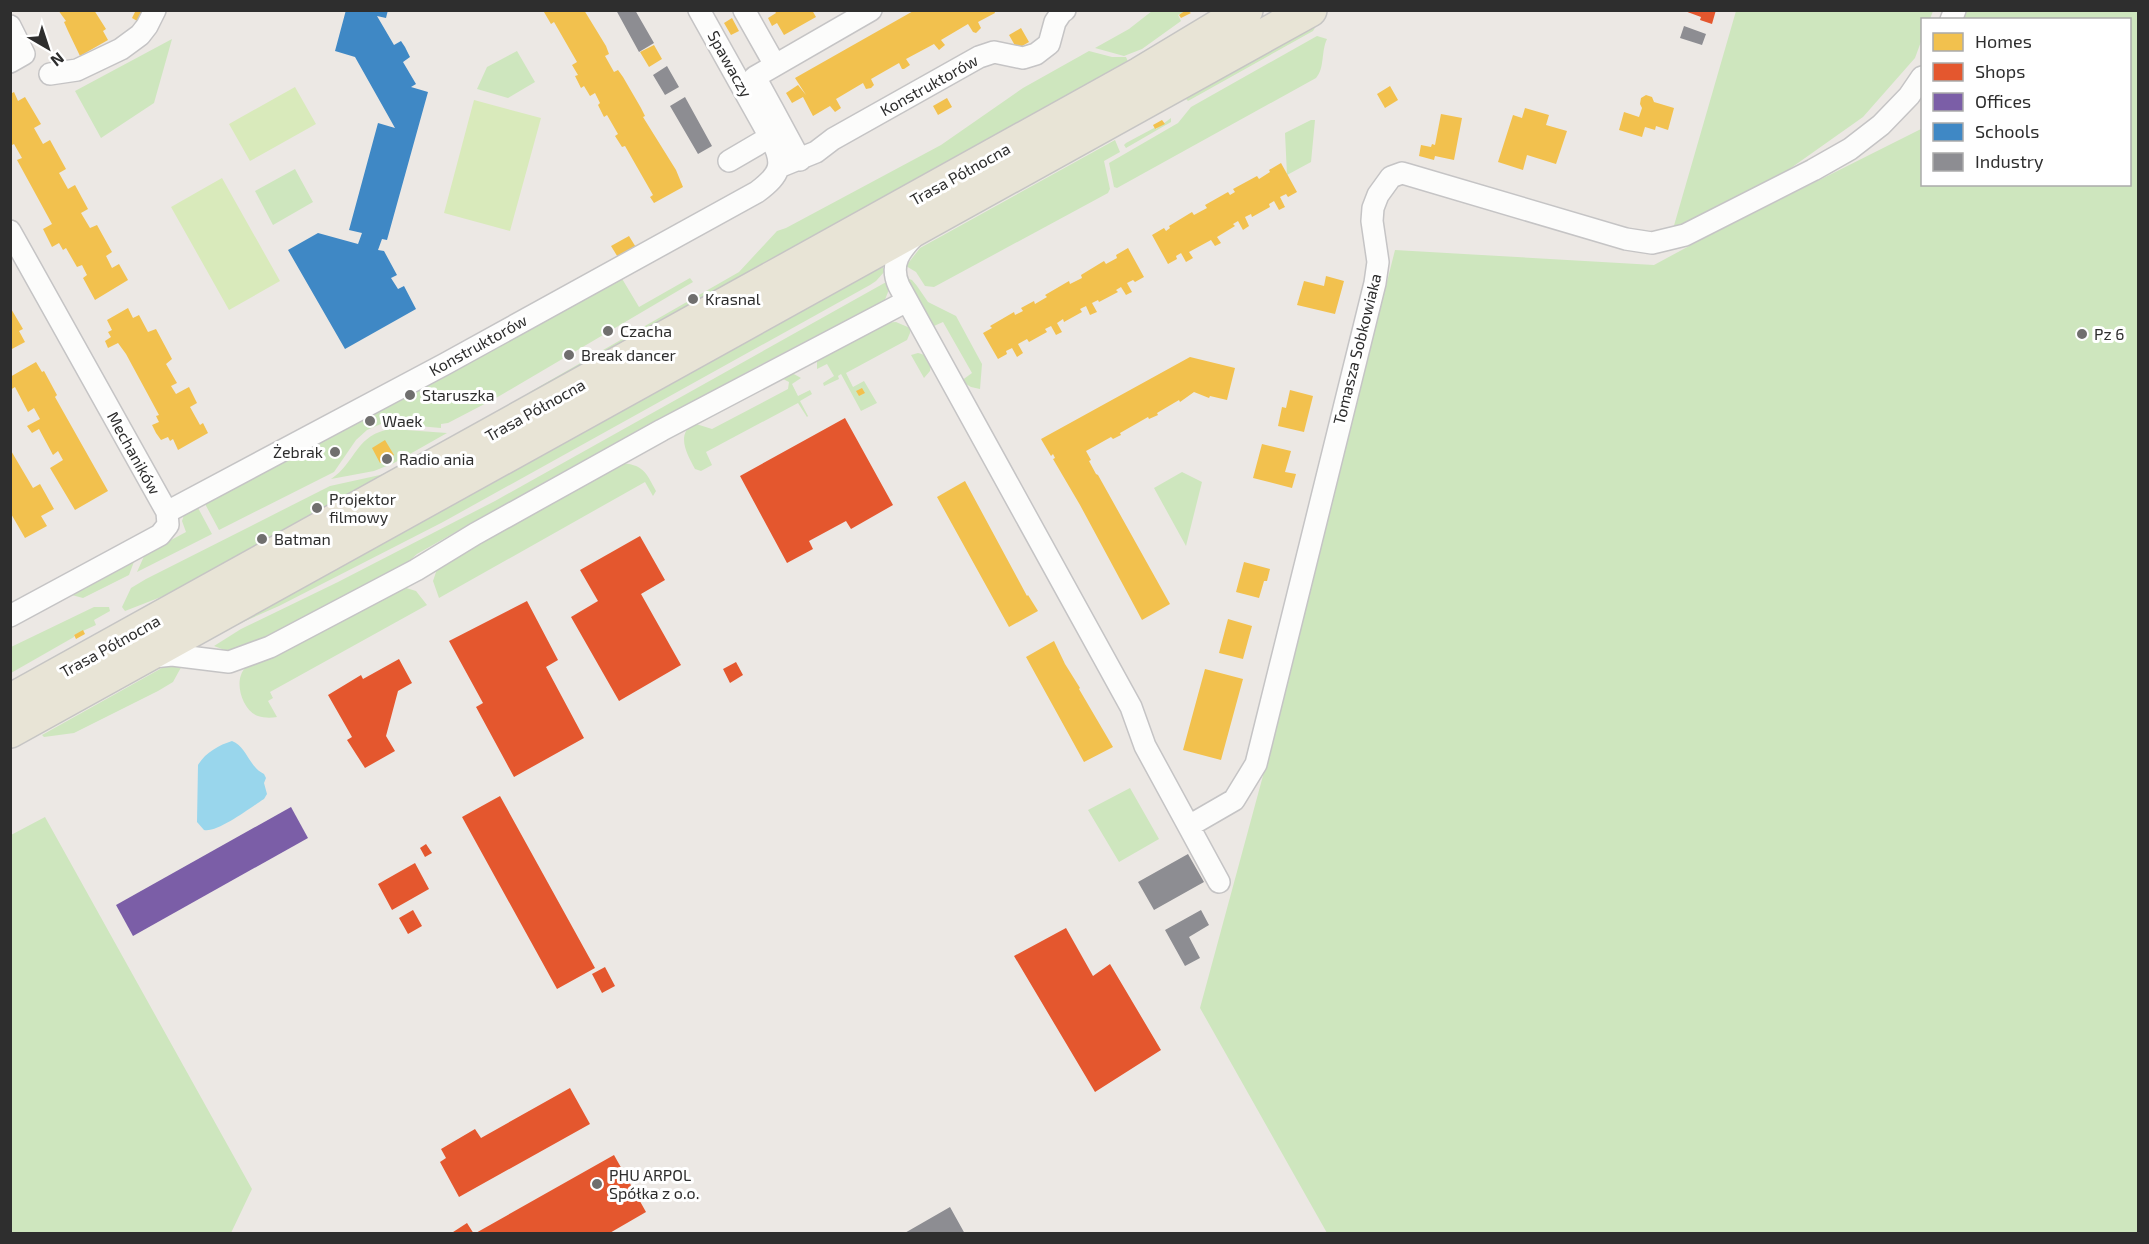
<svg xmlns="http://www.w3.org/2000/svg" width="2149" height="1244" font-family="'Exo 2',sans-serif">
<style>
.green{fill:#cee6be}
.pitch{fill:#d9eabb}
.water{fill:#99d6ec}
.homes{fill:#f2c14e}
.shops{fill:#e4572e}
.offices{fill:#7b5ea7}
.schools{fill:#3f88c5}
.industry{fill:#8d8d92}
.lines{fill:none;stroke-linecap:round;stroke-linejoin:round}
.street-casing{stroke:#c5c4c5;stroke-width:24}
.primary-casing{stroke:#c6c5c4;stroke-width:36}
.street{stroke:#fcfcfb;stroke-width:21}
.primary{stroke:#e8e4d6;stroke-width:33}
.poi-dot{fill:#706f6e;stroke:#fff;stroke-width:2}
.labels{text-anchor:middle;stroke-width:6;stroke-linejoin:round;paint-order:stroke}
.street-label{font-size:16px;fill:#2e2e2e;stroke:#fff}
.poi-label{font-size:16px;fill:#2e2e2e;stroke:#fff;text-anchor:start}
</style>
<rect width="100%" height="100%" fill="#ece8e4"/>
<path class="green" d="M1152,11H1186L1178,15L1181,21L1142,49L1124,56L1095,48L1129,29Z
M1736,11H1933L1930,19L1922,20V39L1915,58L1863,117L1781,175L1673,229Z
M1966,11H2138V1233H1327L1200,1008L1264,772L1395,250L1654,265L1704,238L1921,129L1922,126V184H2130V20L1963,19Z
M1318,23L1313,31L1188,101L1186,99L1194,90Z
M1317,36L1327,39C1321,51 1325,68 1316,78L1117,188L1114,187L1109,163L1178,123L1191,107Z
M172,39L154,103L101,138L75,91Z
M517,51L535,82L508,98L477,89L487,67Z
M1089,51L1112,57H1126L1129,64L1121,69L1122,72L186,592L169,601L166,595L125,611L122,607L131,588L146,579L330,486L380,475L399,468L506,409L530,392L739,272L777,231L786,228L941,145L1023,88Z
M1171,118V122L1126,148L1124,145L1126,143L1154,128L1156,129Z
M1311,120H1315L1311,162L1287,175L1285,133Z
M1115,140L1120,152L1104,161L1110,189L1108,193L934,287L925,286L916,272L906,266L920,248Z
M295,169L313,202L273,225L255,191Z
M879,261L885,271L876,281L870,285L443,522L279,606L207,638Z
M621,277L639,307L690,278L693,282L496,398L448,423L441,424V428L383,423L367,430L356,440L334,472L219,530L204,502Z
M904,277L912,280L917,286L928,302L956,316L982,364L980,389L971,387L961,381L972,373L943,322L934,326H929Z
M888,281V292L883,305L824,332L758,366L475,521L417,554L397,572L335,610L230,652L214,646L241,629L338,582L495,501Z
M896,322L910,328V333L907,340L846,373L853,387L864,381L877,403L861,411L841,374L838,376L839,379L824,386L823,383L834,376L827,364L817,369V360L882,323Z
M918,353C928,355 932,362 930,371L924,378L911,355Z
M792,373L801,378L792,384L798,396L810,390L812,394L800,401L808,416L807,417L798,403L706,452L712,465L701,471L695,469C687,454 676,436 693,423L712,429L788,389L789,382L781,378Z
M392,429L447,433L394,463L374,471L331,479C356,463 356,433 392,429Z
M619,463C643,464 646,472 656,491L653,496L645,482L439,598L433,581L438,566Z
M1182,472L1202,482L1186,546L1154,488Z
M197,506L212,534L137,572L145,554L186,532L182,521L184,515Z
M135,559L129,575L83,598L68,594Z
M403,587L416,591L427,605L270,692L273,698L268,701L277,717C271,718 264,718 258,716C244,711 236,688 241,675C243,669 248,665 253,660Z
M94,607H109L110,611L94,620L96,625L74,635V637L11,673V647Z
M184,662L173,682L158,691L74,733L44,737L42,735L169,664Z
M1130,788L1159,839L1119,862L1088,810Z
M45,817L252,1189L231,1233H11V835Z"/>
<path class="pitch" d="M295,87L316,124L250,161L229,124Z
M474,100L541,118L510,231L444,213Z
M222,178L280,281L229,310L171,207Z"/>
<path class="water" d="M232,741C247,747 249,767 264,774L266,778L264,783L267,794L264,799C251,807 218,833 204,830L197,822L198,765C205,753 219,745 232,741Z"/>
<path class="homes" d="M58,10H94L106,29L103,31L108,40L80,56L68,31L64,22L66,21Z
M136,10H145L139,22L132,18Z
M547,10H584L606,46L609,54L605,56L614,72L618,70L623,77L641,108L645,116L643,117L676,170L683,187L654,203L650,197L653,195L625,146L622,147L615,136L618,134L607,115L604,117L598,105L600,103L595,93L590,96L584,86L581,88L575,76L578,75L572,65L577,62L554,22L551,24L544,12Z
M774,10H812L816,17L784,35L777,23L772,26L768,18L776,13Z
M915,10H994L995,13L978,22L981,28L976,33L973,32L968,24L941,40L945,45L939,50L934,44L906,59L910,65L904,69H902L899,63L871,79L874,85L871,88L866,89L863,83L836,99L841,108L835,112L830,106L813,116L803,97L792,103L786,93L798,85L806,95L795,78Z
M1186,10L1191,13L1181,18L1179,15Z
M732,18L739,31L731,35L724,23Z
M1021,28L1029,42L1017,49L1009,35Z
M654,45L662,59L649,67L640,52Z
M1390,86L1398,100L1385,108L1377,94Z
M14,92L18,101L25,97L41,124L34,128L43,144L50,140L66,169L59,173L68,189L75,185L88,209L81,213L90,228L97,225L112,252L106,256L112,268L119,264L128,280L95,300L83,278L87,275L82,265L77,267L66,248L63,250L59,243L52,247L43,229L52,224L17,160L22,158L14,144L10,146V94Z
M1646,95L1652,97L1654,102L1674,108L1668,130L1656,126L1655,130L1645,127L1642,137L1619,130L1624,112L1639,117L1642,108L1640,104L1641,98Z
M947,98L952,107L938,115L933,106Z
M1525,108L1549,115L1546,125L1567,131L1556,164L1527,155L1523,170L1498,162L1513,115L1522,118Z
M1441,114L1462,118L1454,160L1435,156L1434,160L1419,156L1421,145L1431,147L1432,144L1435,145Z
M1162,120L1165,124L1155,129L1153,125Z
M1281,163L1297,192L1288,197L1286,194L1280,197L1285,207L1279,210L1274,201L1269,204L1270,207L1252,217L1251,214L1245,217L1249,226L1243,230L1238,221L1233,224L1235,226L1217,237L1221,243L1215,246L1211,240L1189,252L1193,258L1186,262L1181,253L1176,256L1177,259L1168,264L1152,235L1164,228L1166,231L1170,228L1169,226L1192,212L1194,215L1207,208L1205,205L1228,192L1230,195L1235,192L1233,189L1257,176L1259,179L1270,172L1269,170Z
M629,236L637,249L619,259L611,246Z
M1128,248L1144,277L1135,282L1133,280L1127,283L1132,292L1126,295L1121,287L1116,290L1118,292L1099,302L1098,300L1092,303L1097,312L1090,315L1086,306L1080,309L1082,312L1064,322L1063,319L1057,323L1062,332L1056,335L1051,326L1045,329L1047,332L1029,342L1027,339L1018,344L1023,353L1017,357L1012,348L1006,351L1007,354L998,359L983,333L992,328L990,326L1014,312L1015,315L1023,311L1021,308L1034,301L1035,304L1047,297L1045,295L1069,281L1070,284L1082,278L1081,275L1104,261L1106,264L1117,258L1116,255Z
M1326,276L1344,281L1335,314L1297,305L1304,281L1324,286Z
M10,307L23,329L19,331L25,342L10,350Z
M128,308L133,318L139,315L148,332L156,329L172,359L166,364L177,383L171,386L176,394L189,387L197,403L190,407L200,425L203,423L208,433L178,450L173,439L170,441L168,437L161,440L156,433L152,425L159,422L156,416L159,415L126,354L118,343L108,348L105,341L111,337L108,332L112,330L107,320Z
M1190,357L1235,368L1227,400L1210,396L1209,398L1194,392L1180,402L1179,400L1157,413L1158,415L1149,419L1148,417L1120,433L1121,435L1113,439L1111,437L1086,451L1091,460L1089,461L1096,474L1098,475L1170,604L1142,620L1080,505L1053,459L1055,458L1053,454L1051,456L1041,439Z
M36,362L42,372L44,371L57,395L55,397L108,491L75,510L50,468L63,460L58,451L53,455L39,429L32,433L27,426L40,419L34,408L28,412L15,387L10,390V377Z
M862,388L865,393L859,396L856,391Z
M1290,390L1313,396L1304,432L1278,426L1282,407L1286,408Z
M385,440L394,455L380,463L372,448Z
M1262,444L1291,451L1285,472L1296,474L1292,488L1253,478Z
M10,449L33,488L40,484L54,509L41,516L47,526L25,538L10,512Z
M965,481L1027,596L1028,595L1038,611L1009,627L937,497Z
M1244,562L1270,569L1267,581H1264L1259,598L1236,592Z
M1228,619L1252,626L1243,659L1219,653Z
M83,630L85,634L76,639L74,635Z
M1054,641L1065,664L1080,688L1079,689L1113,747L1084,762L1026,657Z
M1205,669L1243,679L1221,760L1183,750Z"/>
<path class="shops" d="M1682,10H1716L1712,24L1700,20L1701,17Z
M845,418L893,505L851,529L846,521L809,541L813,549L787,563L740,476Z
M640,536L665,580L641,594L681,665L619,701L571,617L598,601L580,570Z
M527,601L558,660L546,667L584,738L514,777L476,707L483,703L449,641Z
M399,659L412,683L398,691L386,736L395,751L365,768L347,740L352,737L328,695L361,675L363,679Z
M736,662L743,675L730,683L723,669Z
M500,796L595,968L557,989L462,817Z
M426,844L432,853L425,857L420,848Z
M415,863L429,889L392,910L378,884Z
M413,910L422,926L408,934L399,918Z
M1066,928L1093,976L1110,964L1161,1050L1095,1092L1014,956Z
M605,967L615,986L602,993L592,974Z
M570,1088L590,1124L459,1197L440,1162L446,1158L441,1149L475,1129L481,1138Z
M614,1155L646,1212L608,1234H474Z
M467,1223L474,1234H450Z"/>
<path class="offices" d="M291,807L308,838L133,936L116,905Z"/>
<path class="schools" d="M346,10H388L386,18L377,16L394,45L401,41L405,47L410,57L403,62L416,84L411,87L428,92L387,240L382,239L378,250L384,251L397,275L391,278L398,289L404,286L416,309L345,349L288,250L318,233L358,244L362,233L349,230L378,123L395,128L355,57L335,51Z"/>
<path class="industry" d="M616,10H635L654,43L639,52Z
M1684,26L1706,34L1702,45L1680,38Z
M667,66L679,87L665,95L653,75Z
M685,97L712,146L698,154L670,106Z
M1188,854L1204,882L1154,910L1138,882Z
M1201,910L1209,925L1189,937L1200,958L1185,966L1165,930Z
M950,1207L965,1234H903Z"/>
<g class="lines">
<defs>
<path id="street" d="M699,10L770,137L729,161
M744,10L775,65
M1951,20L1955,10
M10,26L24,54L10,62
M50,74L77,70L121,49L140,35L147,26L155,10
M772,108L755,77L871,10
M762,114L772,108L800,160
M779,167L816,152L833,139L979,57L994,52L1023,58L1036,54L1049,44L1055,22L1061,13L1065,10
M10,231L167,512L168,525L160,535L10,616
M916,234C900,250 889,264 899,286L1131,707L1145,746L1219,882
M167,512L445,364L757,192C781,174 785,164 770,137
M153,657L172,655L229,662L270,647L416,570L475,534L662,430L907,301
M1189,826L1234,800L1256,764L1375,283L1378,262L1372,221L1373,208L1378,195L1391,177L1402,173L1409,175L1626,239L1652,243L1685,235L1813,170L1850,149L1881,125L1909,96L1922,77"/>
<path id="primary" d="M10,701L1140,74L1246,10
M10,731L1310,10"/>
</defs>
<use href="#street" class="street-casing"/>
<use href="#primary" class="primary-casing"/>
<use href="#street" class="street"/>
<use href="#primary" class="primary"/>
</g>
<g class="poi-dot">
<circle cx="693" cy="299" r="6"/>
<circle cx="608" cy="331" r="6"/>
<circle cx="2082" cy="334" r="6"/>
<circle cx="569" cy="355" r="6"/>
<circle cx="410" cy="395" r="6"/>
<circle cx="370" cy="421" r="6"/>
<circle cx="335" cy="452" r="6"/>
<circle cx="387" cy="459" r="6"/>
<circle cx="317" cy="508" r="6"/>
<circle cx="262" cy="539" r="6"/>
<circle cx="597" cy="1184" r="6"/>
</g>
<g class="labels">
<g class="street-label">
<text transform="translate(730 64) rotate(61)" y="6">Spawaczy</text>
<text transform="translate(929 85) rotate(-29)" y="6">Konstruktorów</text>
<text transform="translate(960 174) rotate(-29)" y="6">Trasa Północna</text>
<text transform="translate(478 345) rotate(-29)" y="6">Konstruktorów</text>
<text transform="translate(1357 349) rotate(-76)" y="6">Tomasza Sobkowiaka</text>
<text transform="translate(535 410) rotate(-29)" y="6">Trasa Północna</text>
<text transform="translate(134 453) rotate(61)" y="6">Mechaników</text>
<text transform="translate(110 646) rotate(-29)" y="6">Trasa Północna</text>
</g>
<g class="poi-label">
<text x="705" y="305">Krasnal</text>
<text x="620" y="337">Czacha</text>
<text x="2094" y="340">Pz 6</text>
<text x="581" y="361">Break dancer</text>
<text x="422" y="401">Staruszka</text>
<text x="382" y="427">Waek</text>
<text x="323" y="458" text-anchor="end">Żebrak</text>
<text x="399" y="465">Radio ania</text>
<text x="329" y="505">Projektor<tspan x="329" dy="18">filmowy</tspan></text>
<text x="274" y="545">Batman</text>
<text x="609" y="1181">PHU ARPOL<tspan x="609" dy="18">Spółka z o.o.</tspan></text>
</g>
</g>
<rect width="2149" height="1244" fill="none" stroke="#2e2e2e" stroke-width="24"/>
<rect x="1921" y="18" width="210" height="168" fill="#ffffff" stroke="#ababab" stroke-width="1.5"/>
<rect x="1933" y="33" width="30" height="18" fill="#f2c14e" stroke="#ababab" stroke-width="1.5"/>
<text x="1975" y="48" font-size="18" fill="#2e2e2e">Homes</text>
<rect x="1933" y="63" width="30" height="18" fill="#e4572e" stroke="#ababab" stroke-width="1.5"/>
<text x="1975" y="78" font-size="18" fill="#2e2e2e">Shops</text>
<rect x="1933" y="93" width="30" height="18" fill="#7b5ea7" stroke="#ababab" stroke-width="1.5"/>
<text x="1975" y="108" font-size="18" fill="#2e2e2e">Offices</text>
<rect x="1933" y="123" width="30" height="18" fill="#3f88c5" stroke="#ababab" stroke-width="1.5"/>
<text x="1975" y="138" font-size="18" fill="#2e2e2e">Schools</text>
<rect x="1933" y="153" width="30" height="18" fill="#8d8d92" stroke="#ababab" stroke-width="1.5"/>
<text x="1975" y="168" font-size="18" fill="#2e2e2e">Industry</text>
<g transform="translate(48 48) rotate(141)" stroke="#ffffff" stroke-width="4.5" paint-order="stroke">
<path d="M0-4.5L10 22L0 15L-10 22Z" fill="#2e2e2e"/>
<text y="-9" font-size="16" font-weight="bold" text-anchor="middle" fill="#2e2e2e">N</text>
</g>
</svg>
